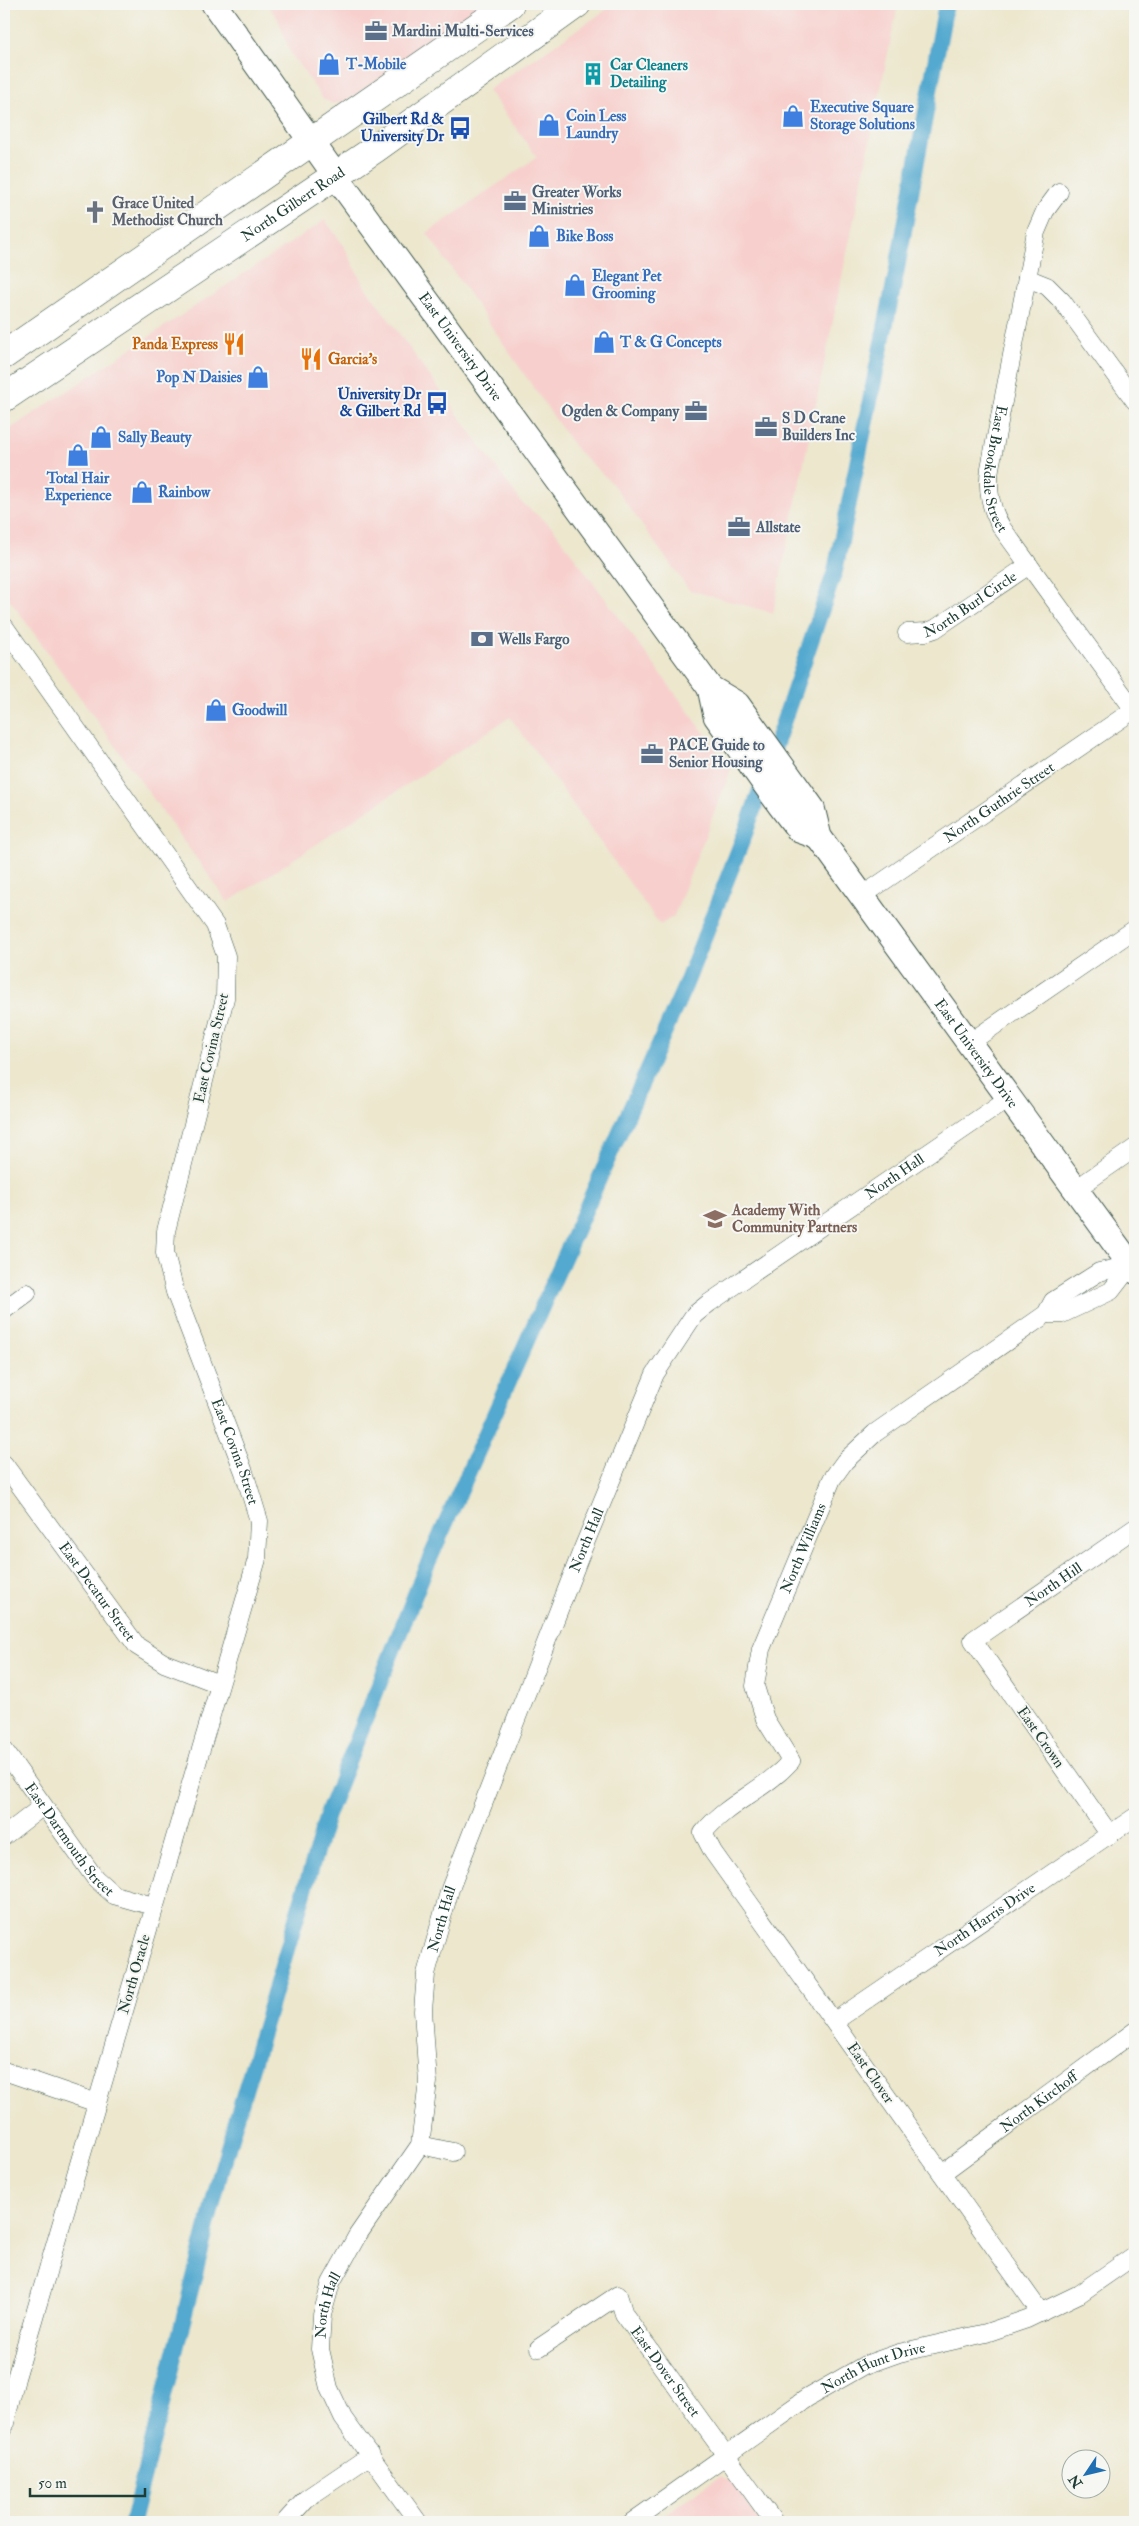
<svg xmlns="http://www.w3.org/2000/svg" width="1139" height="2526" font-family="'IM FELL Double Pica',serif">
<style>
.built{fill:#f7d0cd}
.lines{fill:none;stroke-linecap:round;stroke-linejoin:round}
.canal{stroke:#53a9cf;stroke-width:16}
.minor-casing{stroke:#3e564b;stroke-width:19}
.secondary-casing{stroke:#3e564b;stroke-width:27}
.primary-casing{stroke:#3e564b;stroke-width:29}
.minor{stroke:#fff;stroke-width:18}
.secondary{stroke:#fff;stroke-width:25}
.primary{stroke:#fff;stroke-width:28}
.labels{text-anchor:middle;stroke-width:4;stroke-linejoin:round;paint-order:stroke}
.service-label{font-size:15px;font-weight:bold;fill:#4e5e75;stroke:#f6f6f2;text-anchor:start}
.shop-label{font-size:15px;font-weight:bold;fill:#366cbe;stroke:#f6f6f2;text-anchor:start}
.culture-label{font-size:15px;font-weight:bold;fill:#0d838f;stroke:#f6f6f2;text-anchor:start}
.transit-label{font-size:15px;font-weight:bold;fill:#164399;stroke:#f6f6f2;text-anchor:end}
.worship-label{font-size:15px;font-weight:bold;fill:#5b616d;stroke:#f6f6f2;text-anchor:start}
.street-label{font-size:15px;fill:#1f3d34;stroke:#f6f6f2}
.food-label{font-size:15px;font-weight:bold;fill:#c56008;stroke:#f6f6f2;text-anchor:end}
.education-label{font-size:15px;font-weight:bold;fill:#785e54;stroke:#f6f6f2;text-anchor:start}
</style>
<rect width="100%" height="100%" fill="#f6f6f2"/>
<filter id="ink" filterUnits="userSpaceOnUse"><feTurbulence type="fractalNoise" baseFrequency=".02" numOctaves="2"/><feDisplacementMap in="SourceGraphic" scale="10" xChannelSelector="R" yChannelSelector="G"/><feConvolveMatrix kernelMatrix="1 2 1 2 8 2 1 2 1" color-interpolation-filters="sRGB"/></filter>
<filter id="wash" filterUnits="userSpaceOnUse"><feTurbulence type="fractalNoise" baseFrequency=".0096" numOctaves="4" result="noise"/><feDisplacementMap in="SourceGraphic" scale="20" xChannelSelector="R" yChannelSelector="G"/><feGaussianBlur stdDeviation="1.12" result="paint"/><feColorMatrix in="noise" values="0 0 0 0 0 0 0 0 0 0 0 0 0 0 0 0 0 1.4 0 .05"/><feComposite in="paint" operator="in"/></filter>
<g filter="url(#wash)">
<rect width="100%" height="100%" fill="#ece7cd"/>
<path class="built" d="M267,4H487L346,101L333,104L323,99L290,52L278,19Z
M615,4H898L773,613L689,590L611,482L576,449L427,233L537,157L488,90Z
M325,220L344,246L363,284L522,503L552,527L731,769L674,916L660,925L510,717L228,902L4,592V433Z
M720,2477L733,2483L761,2522H654Z"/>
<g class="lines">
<path class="canal" d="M132,2522L221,2171L327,1815L424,1572L685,986L746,831L835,571L896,274L946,4"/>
</g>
</g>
<g filter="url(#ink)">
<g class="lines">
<defs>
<g id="minor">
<path id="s1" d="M1059,192L1045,211L1036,232L990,468C987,490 990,508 1002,528L1134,710"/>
<path d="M1027,278L1047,286L1062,301L1135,401"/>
<path id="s2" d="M4,626L215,925L226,956L225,998L166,1231L165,1253L175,1292L244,1472L259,1521L257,1559L16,2378L4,2427"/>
<path id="s3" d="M907,633L926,632L935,629L1029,565"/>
<path id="s4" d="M862,896L1135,709"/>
<path d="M969,1043L1135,929"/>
<path d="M1076,1189L1135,1148"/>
<path d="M4,1310L27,1293"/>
<path d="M1046,1314H1062L1111,1291L1131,1265"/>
<path id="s5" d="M4,1464L137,1646L164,1663L219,1684"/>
<path id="s6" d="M4,1750L95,1878L114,1895L153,1906"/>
<path id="s7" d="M1110,1835L973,1640L1135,1528"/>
<path d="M4,1836L43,1806"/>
<path id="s8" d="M835,2021L1135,1817"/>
<path d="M4,2071L97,2103"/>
<path d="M420,2145L453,2152"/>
<path id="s9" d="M942,2173L1135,2031"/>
<path id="s10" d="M1041,2313L713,1852L703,1833C727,1803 765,1790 791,1761L765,1719L755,1686L761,1649L832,1479L845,1461L875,1433L1046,1314L1053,1301L1099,1272L1131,1265"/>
<path id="s11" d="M539,2348L618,2295L624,2314L774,2522"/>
<path d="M285,2522L306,2499L371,2455"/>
<path id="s12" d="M418,2522L343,2418L329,2388L320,2349L322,2315L331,2283L357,2236L420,2145L428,2082L423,2011L426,1974L450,1889L581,1553L655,1374L694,1315L709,1303L1009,1098"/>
<path id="s13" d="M632,2522L807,2398L865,2365L899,2353L986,2333L1027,2319L1079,2294L1135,2255"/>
</g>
<g id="secondary">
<path id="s14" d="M214,4L335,175L710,688L737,704L812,808L819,837L1135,1271"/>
<path d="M710,688L716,716L780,805L799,830L819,837"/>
</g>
<g id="primary">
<path d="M4,355L510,4"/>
<path id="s15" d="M4,398L375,149L577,4"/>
</g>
</defs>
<use href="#minor" class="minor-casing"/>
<use href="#secondary" class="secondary-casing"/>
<use href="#primary" class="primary-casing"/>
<use href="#minor" class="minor"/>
<use href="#secondary" class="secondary"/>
<use href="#primary" class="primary"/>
</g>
</g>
<defs>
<symbol id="office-bare" viewBox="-9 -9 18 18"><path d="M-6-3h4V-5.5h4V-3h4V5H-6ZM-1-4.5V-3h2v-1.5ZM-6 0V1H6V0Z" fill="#5c6f8a" stroke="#f6f6f2" stroke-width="2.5" paint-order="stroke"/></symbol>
<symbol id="shop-bare" viewBox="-9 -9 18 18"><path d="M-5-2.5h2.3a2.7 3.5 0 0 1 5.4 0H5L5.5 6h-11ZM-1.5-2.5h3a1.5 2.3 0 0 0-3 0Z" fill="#3f7fe0" stroke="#f6f6f2" stroke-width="2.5" paint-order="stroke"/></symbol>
<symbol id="building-bare" viewBox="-9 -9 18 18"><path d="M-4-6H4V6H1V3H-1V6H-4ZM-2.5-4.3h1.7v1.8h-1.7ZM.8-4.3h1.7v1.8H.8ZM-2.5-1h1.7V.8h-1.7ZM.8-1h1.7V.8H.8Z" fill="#0f9aa8" stroke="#f6f6f2" stroke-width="2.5" paint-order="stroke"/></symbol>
<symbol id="bus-bare" viewBox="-9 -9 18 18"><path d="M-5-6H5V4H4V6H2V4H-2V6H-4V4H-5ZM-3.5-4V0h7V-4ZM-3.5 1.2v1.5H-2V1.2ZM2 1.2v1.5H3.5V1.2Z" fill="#1a4fb4" stroke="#f6f6f2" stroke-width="2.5" paint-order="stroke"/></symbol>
<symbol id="church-bare" viewBox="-9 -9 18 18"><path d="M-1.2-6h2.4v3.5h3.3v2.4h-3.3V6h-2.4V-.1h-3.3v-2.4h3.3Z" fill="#6b7280" stroke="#f6f6f2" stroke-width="2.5" paint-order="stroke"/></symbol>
<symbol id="restaurant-bare" viewBox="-9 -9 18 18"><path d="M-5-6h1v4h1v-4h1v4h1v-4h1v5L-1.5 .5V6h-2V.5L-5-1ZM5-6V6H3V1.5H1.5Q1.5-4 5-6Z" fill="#e8710a" stroke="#f6f6f2" stroke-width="2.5" paint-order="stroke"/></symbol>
<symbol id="bank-bare" viewBox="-9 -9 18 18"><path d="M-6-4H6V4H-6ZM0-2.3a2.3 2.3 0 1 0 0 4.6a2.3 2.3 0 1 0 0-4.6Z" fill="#5c6f8a" stroke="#f6f6f2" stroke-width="2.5" paint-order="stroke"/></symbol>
<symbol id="school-bare" viewBox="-9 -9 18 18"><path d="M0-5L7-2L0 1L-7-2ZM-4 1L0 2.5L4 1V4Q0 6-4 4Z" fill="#8d6e63" stroke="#f6f6f2" stroke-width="2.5" paint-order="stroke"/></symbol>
</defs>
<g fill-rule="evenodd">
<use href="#office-bare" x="360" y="15" width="32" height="32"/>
<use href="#shop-bare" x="313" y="48" width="32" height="32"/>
<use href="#building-bare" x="577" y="58" width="32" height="32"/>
<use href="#shop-bare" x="777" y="100" width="32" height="32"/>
<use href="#shop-bare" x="533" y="109" width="32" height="32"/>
<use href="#bus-bare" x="444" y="112" width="32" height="32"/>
<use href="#office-bare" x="499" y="185" width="32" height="32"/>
<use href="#church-bare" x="79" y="196" width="32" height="32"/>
<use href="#shop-bare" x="523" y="220" width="32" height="32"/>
<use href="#shop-bare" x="559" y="269" width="32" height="32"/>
<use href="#shop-bare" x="588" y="326" width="32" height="32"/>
<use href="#restaurant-bare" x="218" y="328" width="32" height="32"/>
<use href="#restaurant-bare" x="295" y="343" width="32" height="32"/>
<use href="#shop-bare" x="242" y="361" width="32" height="32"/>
<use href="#bus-bare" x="421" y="387" width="32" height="32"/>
<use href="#office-bare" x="680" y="395" width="32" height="32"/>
<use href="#office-bare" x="750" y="411" width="32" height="32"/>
<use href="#shop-bare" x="85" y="421" width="32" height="32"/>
<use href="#shop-bare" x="62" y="439" width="32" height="32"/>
<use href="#shop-bare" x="126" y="476" width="32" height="32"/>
<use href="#office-bare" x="723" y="511" width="32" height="32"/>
<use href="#bank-bare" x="466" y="623" width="32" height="32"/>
<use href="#shop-bare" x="200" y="694" width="32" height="32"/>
<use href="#office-bare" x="636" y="738" width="32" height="32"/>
<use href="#school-bare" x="699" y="1203" width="32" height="32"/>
</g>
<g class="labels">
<g class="service-label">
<text x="392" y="36">Mardini Multi-Services</text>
<text x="532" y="197">Greater Works<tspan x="532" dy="17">Ministries</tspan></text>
<text x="679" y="416" text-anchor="end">Ogden &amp; Company</text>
<text x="782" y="423">S D Crane<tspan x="782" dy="17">Builders Inc</tspan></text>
<text x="756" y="532">Allstate</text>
<text x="498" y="644">Wells Fargo</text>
<text x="669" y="750">PACE Guide to<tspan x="669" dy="17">Senior Housing</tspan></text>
</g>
<g class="shop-label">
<text x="346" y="69">T-Mobile</text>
<text x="810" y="112">Executive Square<tspan x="810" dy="17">Storage Solutions</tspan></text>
<text x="566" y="121">Coin Less<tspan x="566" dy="17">Laundry</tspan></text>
<text x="556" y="241">Bike Boss</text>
<text x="592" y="281">Elegant Pet<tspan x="592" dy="17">Grooming</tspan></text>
<text x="620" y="347">T &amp; G Concepts</text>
<text x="242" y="382" text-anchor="end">Pop N Daisies</text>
<text x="118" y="442">Sally Beauty</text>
<text x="78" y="483" text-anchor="middle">Total Hair<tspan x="78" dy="17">Experience</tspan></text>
<text x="158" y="497">Rainbow</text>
<text x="232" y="715">Goodwill</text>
</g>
<g class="culture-label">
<text x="610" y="70">Car Cleaners<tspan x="610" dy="17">Detailing</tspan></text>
</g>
<g class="transit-label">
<text x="444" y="124">Gilbert Rd &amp;<tspan x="444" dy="17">University Dr</tspan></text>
<text x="421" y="399">University Dr<tspan x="421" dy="17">&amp; Gilbert Rd</tspan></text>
</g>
<g class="worship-label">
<text x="112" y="208">Grace United<tspan x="112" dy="17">Methodist Church</tspan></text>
</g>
<g class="street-label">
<text dy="5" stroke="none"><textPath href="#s15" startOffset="348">North Gilbert Road</textPath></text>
<text dy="5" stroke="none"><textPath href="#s14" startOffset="422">East University Drive</textPath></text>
<text dy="5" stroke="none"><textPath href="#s1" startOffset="288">East Brookdale Street</textPath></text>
<text dy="5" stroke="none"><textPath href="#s3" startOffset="71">North Burl Circle</textPath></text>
<text dy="5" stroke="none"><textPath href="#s4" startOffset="166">North Guthrie Street</textPath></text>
<text transform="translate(211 1048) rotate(-77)" y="5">East Covina Street</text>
<text dy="5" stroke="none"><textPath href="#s14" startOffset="1302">East University Drive</textPath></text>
<text dy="5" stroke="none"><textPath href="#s12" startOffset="1562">North Hall</textPath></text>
<text dy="5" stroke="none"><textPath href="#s2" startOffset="914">East Covina Street</textPath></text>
<text dy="5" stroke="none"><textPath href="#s12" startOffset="1068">North Hall</textPath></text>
<text dy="5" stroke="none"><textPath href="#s10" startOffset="932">North Williams</textPath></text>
<text dy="5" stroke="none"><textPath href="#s7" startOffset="336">North Hill</textPath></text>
<text dy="5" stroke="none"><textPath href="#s5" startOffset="158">East Decatur Street</textPath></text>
<text transform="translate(1041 1737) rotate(55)" y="5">East Crown</text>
<text dy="5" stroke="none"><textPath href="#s6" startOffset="111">East Dartmouth Street</textPath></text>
<text dy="5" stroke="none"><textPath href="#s12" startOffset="662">North Hall</textPath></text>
<text dy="5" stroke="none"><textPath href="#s8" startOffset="181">North Harris Drive</textPath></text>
<text transform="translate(134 1974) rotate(-74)" y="5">North Oracle</text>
<text transform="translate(871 2073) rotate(55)" y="5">East Clover</text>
<text dy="5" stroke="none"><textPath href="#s9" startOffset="120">North Kirchoff</textPath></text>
<text dy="5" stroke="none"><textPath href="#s12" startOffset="246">North Hall</textPath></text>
<text dy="5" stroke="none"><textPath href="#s13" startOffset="288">North Hunt Drive</textPath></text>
<text dy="5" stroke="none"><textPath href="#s11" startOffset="186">East Dover Street</textPath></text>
</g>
<g class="food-label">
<text x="218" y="349">Panda Express</text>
<text x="328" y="364" text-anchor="start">Garcia's</text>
</g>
<g class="education-label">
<text x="732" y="1215">Academy With<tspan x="732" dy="17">Community Partners</tspan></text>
</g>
</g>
<rect width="1139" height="2526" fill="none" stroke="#f6f6f2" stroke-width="20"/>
<g transform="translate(1086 2474) rotate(235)"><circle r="24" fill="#f6f6f2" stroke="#a0aca6"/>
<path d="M0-4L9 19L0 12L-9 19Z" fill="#1f6fb2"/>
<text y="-8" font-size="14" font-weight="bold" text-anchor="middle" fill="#1f3d34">N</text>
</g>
<path d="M30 2488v8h115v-8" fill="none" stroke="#1f3d34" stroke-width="2.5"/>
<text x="38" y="2488" font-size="15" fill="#1f3d34" stroke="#f6f6f2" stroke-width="4" paint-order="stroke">50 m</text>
</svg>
